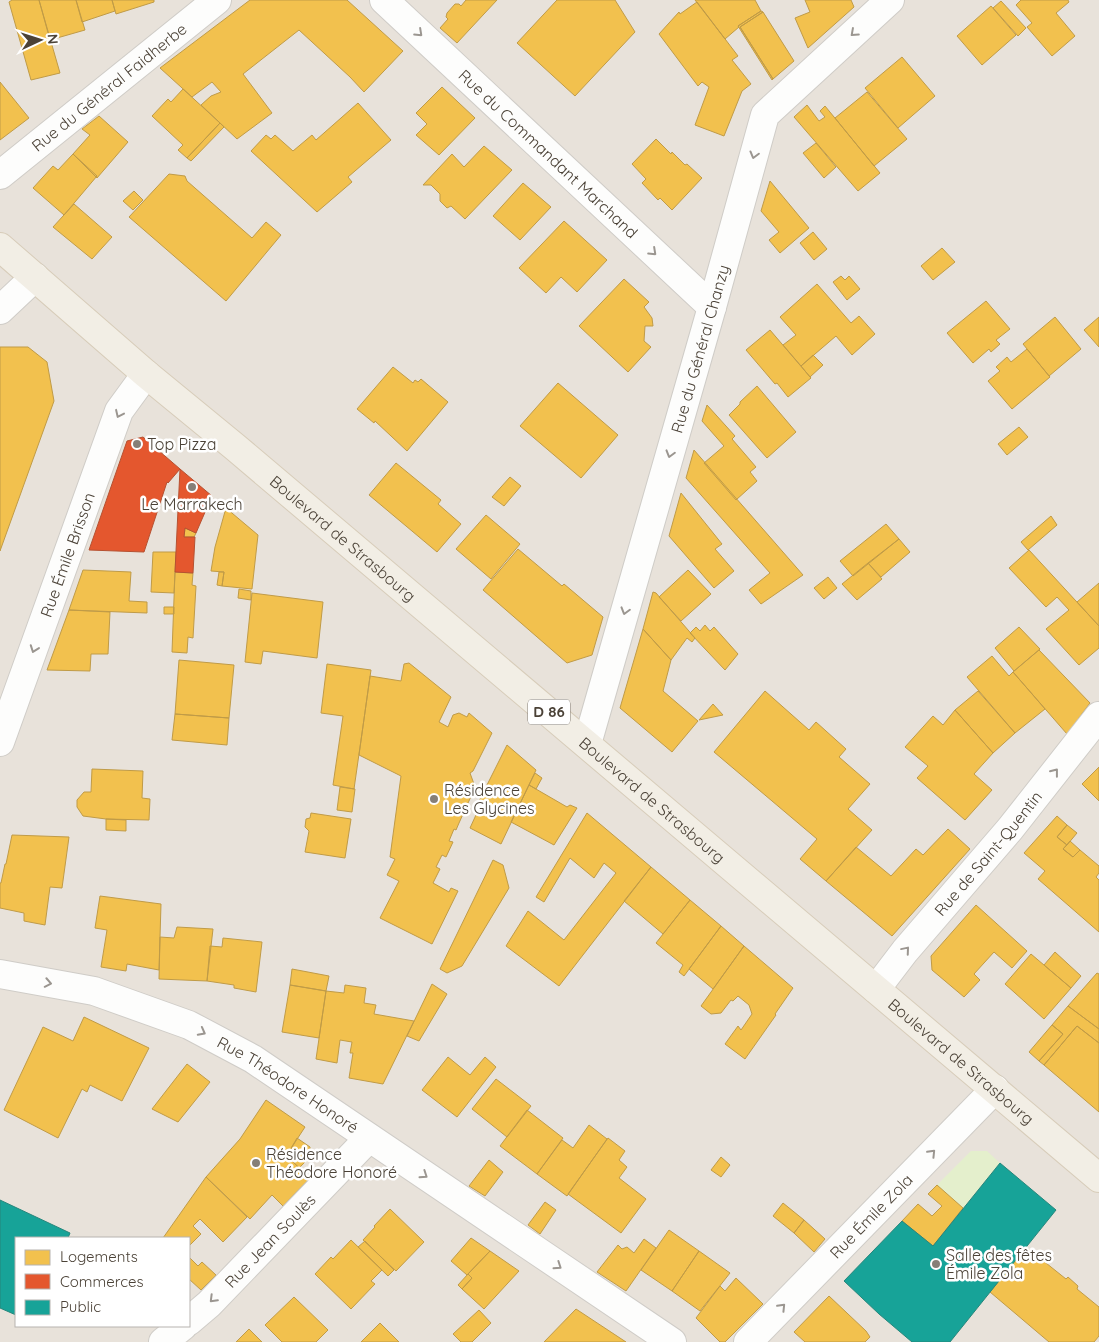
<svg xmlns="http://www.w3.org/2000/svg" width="1099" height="1342" font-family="Quicksand,sans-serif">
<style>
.residential{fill:#e8e2da;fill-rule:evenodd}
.green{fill:#e4efcc}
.homes{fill:#f2c14e;stroke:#c09b47}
.shops{fill:#e4572e;stroke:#b65131}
.public{fill:#17a398;stroke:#27867b}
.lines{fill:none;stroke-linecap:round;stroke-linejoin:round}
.street-casing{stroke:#cfccc7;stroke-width:30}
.primary-casing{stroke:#d7ccb9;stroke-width:30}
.street{stroke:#fdfdfc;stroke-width:28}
.primary{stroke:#f2eee5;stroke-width:28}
.oneway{stroke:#9b9690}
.poi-dot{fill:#867f77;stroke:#fff;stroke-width:2}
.labels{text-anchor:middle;stroke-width:5;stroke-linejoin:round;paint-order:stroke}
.shield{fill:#fff;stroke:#817b73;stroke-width:1}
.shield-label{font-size:15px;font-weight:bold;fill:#4b4237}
.street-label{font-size:16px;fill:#4b4237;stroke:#fff}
.poi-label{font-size:16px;fill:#4b4237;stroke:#fff;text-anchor:start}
</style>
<rect width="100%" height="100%" fill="#f3f1ed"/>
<path class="residential" d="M0,0H1099V1342H0ZM16,1238H189V1326H16Z"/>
<path class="green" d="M971,1151H987L1000,1163L963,1208L937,1185Z"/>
<path class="homes" d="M12,0H39L60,73L31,80L9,2Z
M39,0H76L85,30L50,40Z
M76,0H112L115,11L82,22Z
M112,0H154V2L116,14Z
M250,0H347L403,51L364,92L350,77L299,30L243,74L272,113L237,139L201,105L211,96L221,92L212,82L192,97L160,68Z
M466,0H497L457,43L440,28L448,19L446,17L447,13L455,4H459L461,6Z
M557,0H615L635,32L575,96L517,43Z
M695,0H755L761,11L738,26L739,27L725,39Z
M805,0H851L854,7L808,48L795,18L810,12Z
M1021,0H1068L1069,2L1056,13L1075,36L1052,56L1027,27L1032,23L1016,5Z
M1001,1L1026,28L1018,36L993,8Z
M697,2L738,56L732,60L751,84L742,91L724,136L695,125L709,87L702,82L698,86L659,34L679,12L680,14Z
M991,6L1016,35L982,65L957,36Z
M761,11L763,12L740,27L773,79L772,80L738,26Z
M763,12L794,61L773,79L740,27Z
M902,57L935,96L898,128L865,88Z
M0,82L29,118L0,140Z
M442,87L475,118L439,155L416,135L427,124L416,113Z
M183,89L220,123L187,158L178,150L183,145L152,116L168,99L171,102Z
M867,92L907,139L874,166L835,118Z
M358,103L391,140L348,177L352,182L317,212L251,151L266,135L271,139L275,135L293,151L312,135L316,140Z
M807,105L819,121L825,117L820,111L825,106L880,173L858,191L794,117Z
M99,116L128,142L97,178L73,154L90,135L82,129Z
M220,123L224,127L191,161L187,158Z
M656,139L671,154L672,152L685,165L687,164L702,178L672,210L660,198L658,200L642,183L646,179L632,164Z
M816,143L836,167L824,178L803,153Z
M484,146L512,170L465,219L451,206L447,208L440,201V194L431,185H423L452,154L464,167Z
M73,154L97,176L64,215L33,188L53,166L58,170Z
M169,174L185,176L187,181L252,238L266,222L281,235L226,301L129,217Z
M770,181L809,228L780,253L769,240L779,232L761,211Z
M523,183L551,207L520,240L493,216Z
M134,191L143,200L133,210L123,201Z
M74,204L112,237L92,259L53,227Z
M564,221L607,260L577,292L561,277L546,293L519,268Z
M813,232L827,249L814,260L800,243Z
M942,248L955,262L933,280L921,266Z
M841,276L845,280L849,276L860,289L847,300L833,282Z
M624,279L649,302L644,307L652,318L653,326H645L644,341L651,347L628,372L579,326Z
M817,284L851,323L859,316L875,334L852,355L836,336L801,366L783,345L796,335L780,317Z
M986,301L1010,329L996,340L1000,344L991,352L989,349L973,363L947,333Z
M1055,317L1081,349L1049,376L1023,344Z
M1099,317V347L1084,330Z
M770,330L811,378L788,397L777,383L775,384L746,350Z
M0,347H28L47,362L54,401L0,551Z
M1027,349L1050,377L1012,409L988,381L1000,371L996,367L1007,357L1011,362Z
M813,355L823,365L810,377L801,366Z
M393,367L413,383L415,380L418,382L421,379L448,402L407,451L375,421L374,423L357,409Z
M558,383L618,435L581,478L520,426Z
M757,386L796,432L767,458L729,415L740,404V402Z
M707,405L735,436L732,439L756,467L750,472L757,481L736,500L704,463L724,446L702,421Z
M1019,427L1028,437L1007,455L998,444Z
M694,450L803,575L761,604L749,590L770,573L686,478Z
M396,463L441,500L438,504L461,524L437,552L369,495Z
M510,477L521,486L504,506L492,497Z
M681,493L722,544L715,549L734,571L714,588L669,536Z
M226,508L258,535L252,589L222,586L224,572L211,571L215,547Z
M486,515L520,544L491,579L456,549Z
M1051,516L1057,525L1028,550L1021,542Z
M886,524L899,539L853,576L840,561Z
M185,528L196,533L194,537H184Z
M899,539L910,552L881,577L868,563Z
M518,549L562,586L564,584L603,617L592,655L567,663L483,590Z
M1029,550L1099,626V648L1079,665L1046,629L1069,610L1057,597L1046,607L1009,568Z
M153,552H176L174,593L151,592Z
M868,563L882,579L857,600L842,584Z
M83,570L131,572L129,601L147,602V613L69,610Z
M688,570L711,594L681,621L659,597Z
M175,572L193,573L192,585L196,586L193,638L188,637L187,653L172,652Z
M219,572H224L222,586L217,585Z
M828,577L837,588L824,599L814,588Z
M1099,583V626L1077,602Z
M239,589L251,591V600L238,598Z
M653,592L656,593L695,638L692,642L687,638L671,660L643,629Z
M252,593L323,602L317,658L263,651L261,664L245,662Z
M164,607H174V614H164Z
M69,610L110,612L108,654H91L90,671L47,670Z
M705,625L710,631L714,627L738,654L725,670L690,633L696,627L700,631Z
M1019,627L1040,649L1014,671L995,648Z
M643,629L671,660L663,691L698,721L672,752L620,708Z
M1039,650L1090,703L1067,734L1013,672Z
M992,656L1009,676L1013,672L1045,709L1015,733L967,677Z
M179,660L234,665L229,718L175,714Z
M409,663L451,697L439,722L448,727L453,715L459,713L467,717L469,713L492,733L473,771L470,773L474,784L471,791L473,792L459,823L456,830L454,829L449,841L453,842L446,857L442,855L436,867L440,869L433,883L449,892L451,888L458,891L432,944L380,918L399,881L387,875L395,859L390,857L401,776L359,755L370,676L401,681L404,664Z
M327,664L371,670L354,789L333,785L343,716L321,713Z
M765,691L809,730L816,722L846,749L839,757L870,784L848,809L872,830L826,881L800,859L817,839L714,752Z
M978,691L1015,733L993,753L955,710Z
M713,704L723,715L699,720Z
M955,710L993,753L974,774L992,790L965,820L917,778L928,766L905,747L933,716L943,725Z
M175,714L229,718L227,745L172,740Z
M507,745L536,770L501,844L470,828L481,804L478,803Z
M1099,767V801L1082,784Z
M92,769L143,771L142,798L150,799L149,820L106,819L83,816L77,807V800L84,792H91Z
M535,773L542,778L536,789L529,785Z
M529,785L567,807L570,805L577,808L554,845L511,822Z
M340,787L355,789L352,812L337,810Z
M311,813L351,819L345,858L305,852L309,831L305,827L306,819L310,818Z
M587,813L651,867L559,986L506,946L528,911L564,940L616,873L604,863L594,878L570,858L544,902L536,897Z
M1057,816L1067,825L1057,837L1067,845L1063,849L1073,857L1080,850L1099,866V873L1096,877L1099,880V932L1038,879L1045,871L1024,853Z
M106,819L126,820V831L106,830Z
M1067,825L1077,833L1067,845L1057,837Z
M948,829L970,849L892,936L826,881L856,847L891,876L916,849L923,855Z
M12,835L69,837L62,888L50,887L45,925L24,921V913L0,908V883H1L5,864H6Z
M1070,841L1080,850L1073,857L1063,849Z
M493,860L503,865L509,888L462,966L447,973L440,969Z
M651,867L690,900L663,934L624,901Z
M100,896L161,904L159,970L127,964L126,971L101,967L107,930L95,928Z
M690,900L721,926L684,976L679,972L683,965L656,943Z
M976,905L1027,951L1012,968L994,952L974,974L980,980L964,997L932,970L931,956Z
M721,926L744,946L713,989L689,969Z
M177,927L213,929L207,981L159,979L160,937L174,938Z
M223,938L262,942L256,992L234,988V985L207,981L210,946L222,947Z
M744,946L793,988L775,1014L776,1015L745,1059L725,1044L738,1026L741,1030L752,1014L749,1005L738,996L733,1001L731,1000L721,1013L711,1014L701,1006Z
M1055,952L1081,976L1071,988L1044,965Z
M1031,954L1071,988L1044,1019L1005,984Z
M292,969L329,976L326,991L290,985Z
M1097,973L1099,974V1029L1068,1006Z
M432,984L447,994L419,1041L407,1036Z
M290,985L326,991L319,1038L282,1032Z
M345,985L366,988L364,1003L376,1005L374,1014L414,1021L383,1084L349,1078L353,1053H350L352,1042L340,1040L337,1063L316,1059L326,991L344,993Z
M1068,1006L1099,1029V1043L1077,1026L1044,1065L1039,1061L1063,1034L1052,1025Z
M84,1017L149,1048L122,1101L90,1085L87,1092L82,1089L58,1138L4,1110L43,1027L73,1041Z
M1052,1025L1063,1034L1039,1061L1029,1052Z
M1077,1026L1099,1043V1112L1044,1065Z
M448,1057L470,1075L485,1057L496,1067L457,1117L422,1090Z
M187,1064L210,1082L178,1122L152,1109Z
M496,1079L531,1106L507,1137L472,1109Z
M266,1100L305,1127L290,1150V1159L310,1178L283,1206L272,1195L250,1219L206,1177L240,1139Z
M527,1110L563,1138L537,1174L500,1146Z
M589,1125L607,1139L567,1196L537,1174L562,1140L573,1148Z
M297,1138L310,1147V1157L299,1168L290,1159V1150Z
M608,1138L625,1151L619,1160L627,1167L619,1178L646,1199L621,1233L568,1194Z
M721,1157L730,1165L721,1177L711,1170Z
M489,1160L503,1172L485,1196L469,1186Z
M206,1177L247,1217L223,1242L200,1219L193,1226L201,1234L189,1246V1238H163Z
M937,1185L963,1208L933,1246L902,1221L918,1204L932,1216L942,1206L928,1194Z
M545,1202L556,1210L540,1234L528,1225Z
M783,1203L804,1220L794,1233L773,1216Z
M390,1209L424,1242L396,1271L363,1240L375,1227L374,1226Z
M804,1220L825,1239L814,1252L794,1233Z
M669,1230L699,1251L672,1291L641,1270Z
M471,1238L490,1251L467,1275L451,1261Z
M644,1239L656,1248L626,1291L597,1272L618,1245L622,1249L627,1247L634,1253Z
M351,1240L382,1270L371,1281L375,1284L351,1309L315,1274L331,1257L333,1259Z
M365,1241L394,1270L388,1276L358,1247Z
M1026,1247L1066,1279L1068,1277L1078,1286L1077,1289L1099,1307V1336L1094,1342H1049L990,1292Z
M490,1251L519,1271L484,1309L462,1289L472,1278L468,1274Z
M699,1251L730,1273L700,1311L672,1291Z
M189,1257L198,1266L202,1262L216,1275L201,1290L189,1279Z
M468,1274L472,1278L462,1289L458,1285Z
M736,1278L763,1304L725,1342H720L696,1318L720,1286L725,1291Z
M829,1296L866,1331L870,1337L865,1342H805L794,1332Z
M294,1297L328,1330L316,1342H282L265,1325Z
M576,1309L626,1342H544Z
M479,1310L491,1323L472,1342H461L453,1334Z
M380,1323L399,1342H361Z
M249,1329L262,1342H236Z"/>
<path class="shops" d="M143,437L180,469L168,483L167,482L144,552L89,550L127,441Z
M180,469L212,496L196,533L185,528L184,537H195L193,573L175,572Z"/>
<path class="public" d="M1000,1163L1056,1210L950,1342H912L879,1314L844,1281L902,1221L933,1246Z
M0,1200L70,1233L68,1238H16V1315L0,1308Z"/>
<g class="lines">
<defs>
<g id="street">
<path id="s1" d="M384,0L712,307"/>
<path id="s2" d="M0,175L217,0"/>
<path d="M0,310L35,277"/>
<path id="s3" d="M0,742L119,411L146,374"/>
<path id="s4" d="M587,744L712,307L765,115L890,0"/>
<path id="s5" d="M0,974L94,991L189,1025L253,1059L672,1342"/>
<path id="s6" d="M876,989L905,951L1010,829L1099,716"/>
<path id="s7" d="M189,1321L209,1304L369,1138"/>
<path d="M163,1342L183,1326"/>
<path id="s8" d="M748,1342L995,1089"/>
</g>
<g id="primary">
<path id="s9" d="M0,247L146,374L235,447L1099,1178"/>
</g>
</defs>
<use href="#street" class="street-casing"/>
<use href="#primary" class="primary-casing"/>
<use href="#street" class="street"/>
<use href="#primary" class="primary"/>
</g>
<defs><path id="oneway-chevron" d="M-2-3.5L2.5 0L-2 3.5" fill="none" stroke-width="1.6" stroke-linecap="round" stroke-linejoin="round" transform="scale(1.25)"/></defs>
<g class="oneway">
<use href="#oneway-chevron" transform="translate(419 33) rotate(43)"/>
<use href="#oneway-chevron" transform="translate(854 33) rotate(138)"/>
<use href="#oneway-chevron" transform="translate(754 155) rotate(105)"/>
<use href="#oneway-chevron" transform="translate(653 252) rotate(43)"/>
<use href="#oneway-chevron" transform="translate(119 414) rotate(115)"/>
<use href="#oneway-chevron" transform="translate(670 454) rotate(106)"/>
<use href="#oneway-chevron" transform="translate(625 611) rotate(106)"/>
<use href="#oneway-chevron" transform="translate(34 649) rotate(110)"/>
<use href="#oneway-chevron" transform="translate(1055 772) rotate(-52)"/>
<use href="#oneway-chevron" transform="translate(906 950) rotate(-50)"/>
<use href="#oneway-chevron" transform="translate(48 983) rotate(11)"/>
<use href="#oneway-chevron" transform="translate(202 1032) rotate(28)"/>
<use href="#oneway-chevron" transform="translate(932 1153) rotate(-46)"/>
<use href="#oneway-chevron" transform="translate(424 1175) rotate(34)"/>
<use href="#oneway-chevron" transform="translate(558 1266) rotate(34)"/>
<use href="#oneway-chevron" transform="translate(213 1299) rotate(135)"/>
<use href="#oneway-chevron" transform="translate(782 1307) rotate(-46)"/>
</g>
<g class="poi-dot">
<circle cx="137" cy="444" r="5"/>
<circle cx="192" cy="487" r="5"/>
<circle cx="434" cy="799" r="5"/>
<circle cx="256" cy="1163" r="5"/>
<circle cx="936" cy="1264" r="5"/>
</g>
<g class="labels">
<rect class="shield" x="528" y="699.5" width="42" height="25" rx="4"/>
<g class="shield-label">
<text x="549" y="717">D 86</text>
</g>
<g class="street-label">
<text dy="6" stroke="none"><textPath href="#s2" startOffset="140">Rue du Général Faidherbe</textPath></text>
<text dy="6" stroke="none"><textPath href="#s1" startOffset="225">Rue du Commandant Marchand</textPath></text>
<text dy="6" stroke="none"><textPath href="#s4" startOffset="411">Rue du Général Chanzy</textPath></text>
<text dy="6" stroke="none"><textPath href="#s9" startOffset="450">Boulevard de Strasbourg</textPath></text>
<text dy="6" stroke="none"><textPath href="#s3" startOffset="199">Rue Émile Brisson</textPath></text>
<text dy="6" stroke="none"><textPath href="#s9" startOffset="855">Boulevard de Strasbourg</textPath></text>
<text dy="6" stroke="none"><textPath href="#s6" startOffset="176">Rue de Saint-Quentin</textPath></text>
<text dy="6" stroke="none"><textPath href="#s9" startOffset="1260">Boulevard de Strasbourg</textPath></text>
<text dy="6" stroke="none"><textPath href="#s5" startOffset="312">Rue Théodore Honoré</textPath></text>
<text dy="6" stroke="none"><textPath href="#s8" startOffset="176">Rue Émile Zola</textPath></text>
<text dy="6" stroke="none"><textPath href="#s7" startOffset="114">Rue Jean Soulès</textPath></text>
</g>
<g class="poi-label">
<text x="147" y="450">Top Pizza</text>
<text x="192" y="510" text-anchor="middle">Le Marrakech</text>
<text x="444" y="796">Résidence<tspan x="444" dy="18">Les Glycines</tspan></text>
<text x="266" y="1160">Résidence<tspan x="266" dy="18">Théodore Honoré</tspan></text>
<text x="946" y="1261">Salle des fêtes<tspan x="946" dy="18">Émile Zola</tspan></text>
</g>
</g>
<rect x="15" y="1237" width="175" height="90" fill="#ffffff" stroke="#b7b3af"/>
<rect x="25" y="1250" width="25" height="15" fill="#f2c14e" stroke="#b7b3af"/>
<text x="60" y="1262" font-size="15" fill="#4b4237">Logements</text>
<rect x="25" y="1274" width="25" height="15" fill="#e4572e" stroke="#b7b3af"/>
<text x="60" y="1287" font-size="15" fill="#4b4237">Commerces</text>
<rect x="25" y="1300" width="25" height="15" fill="#17a398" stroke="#b7b3af"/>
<text x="60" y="1312" font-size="15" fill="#4b4237">Public</text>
<g transform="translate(40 40) rotate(86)" stroke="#ffffff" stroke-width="4" paint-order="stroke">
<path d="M0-4L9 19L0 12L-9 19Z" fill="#4b4237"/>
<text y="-8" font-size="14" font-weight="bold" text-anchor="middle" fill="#4b4237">N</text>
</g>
</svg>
